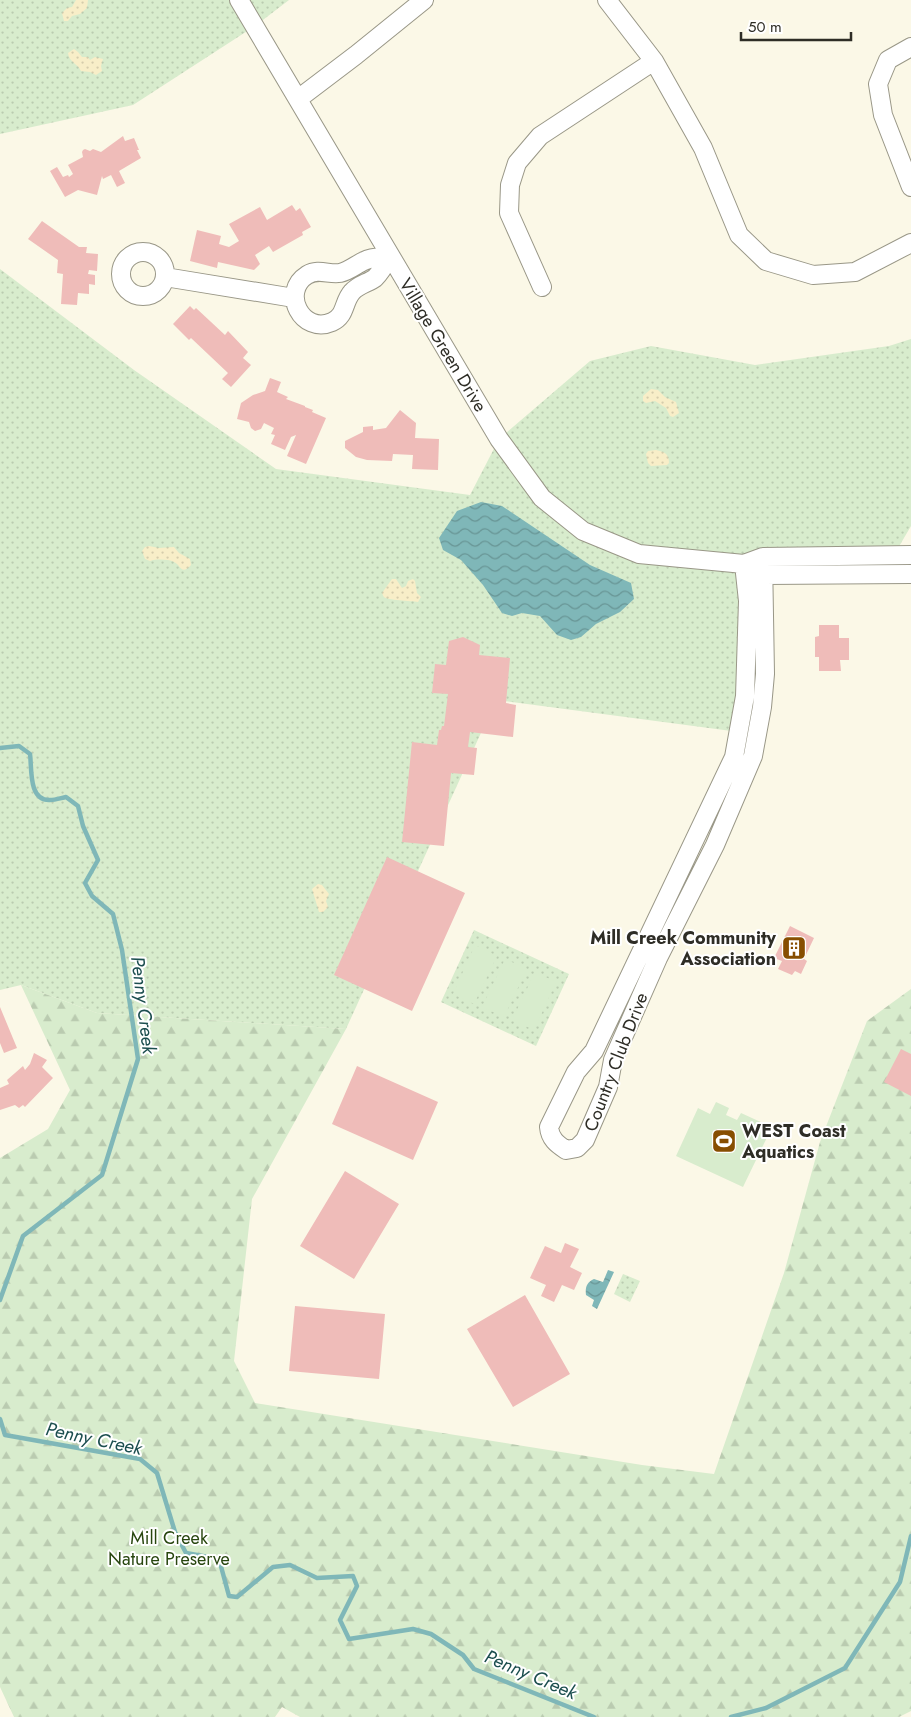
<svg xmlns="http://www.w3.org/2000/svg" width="911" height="1717" font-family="Jost,sans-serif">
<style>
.grass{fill:url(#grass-dots)}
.forest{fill:url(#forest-firs)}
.sand{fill:url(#sand-dots)}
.pitch{fill:#d8eccd}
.water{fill:url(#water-waves)}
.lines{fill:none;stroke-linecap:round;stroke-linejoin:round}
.stream{stroke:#7fb7b8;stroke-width:4.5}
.building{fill:#efbcb9}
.minor-casing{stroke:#999787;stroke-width:20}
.minor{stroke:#fff;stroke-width:18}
.labels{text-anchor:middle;stroke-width:4;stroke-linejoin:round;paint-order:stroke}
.street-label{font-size:18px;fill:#2e2d26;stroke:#fff}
.poi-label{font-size:18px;font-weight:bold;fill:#2e2d26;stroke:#fff;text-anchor:end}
.park-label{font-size:18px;fill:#28460f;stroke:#fff}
.water-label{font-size:19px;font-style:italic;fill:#1c4e4f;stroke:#fff}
</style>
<defs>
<pattern id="grass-dots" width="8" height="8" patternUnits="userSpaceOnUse" patternTransform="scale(1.25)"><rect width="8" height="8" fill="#d8eccd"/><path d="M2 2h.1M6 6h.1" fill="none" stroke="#bacbb0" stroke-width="1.8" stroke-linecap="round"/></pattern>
<pattern id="forest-firs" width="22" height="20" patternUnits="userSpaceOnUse" patternTransform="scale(1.25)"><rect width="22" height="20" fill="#d8eccd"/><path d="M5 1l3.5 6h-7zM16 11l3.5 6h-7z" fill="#bacbb0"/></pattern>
<pattern id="sand-dots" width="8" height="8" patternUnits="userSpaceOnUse" patternTransform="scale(1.25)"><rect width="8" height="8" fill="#f8eec8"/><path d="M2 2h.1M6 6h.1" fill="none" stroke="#d5ccac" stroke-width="1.8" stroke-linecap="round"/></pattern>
<pattern id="water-waves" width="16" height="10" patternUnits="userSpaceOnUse" patternTransform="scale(1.25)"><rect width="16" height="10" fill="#7fb7b8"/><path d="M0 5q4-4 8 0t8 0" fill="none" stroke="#689595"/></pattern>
</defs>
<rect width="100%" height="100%" fill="#fbf8e7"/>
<path class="grass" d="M0,0H289L255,26L133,105L0,134Z
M0,269L134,370L276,469L470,495L499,439L590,361L651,346L755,365L889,346L911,339V526L894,555L744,564L739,732L496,700L346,1029L97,1013L21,985L0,990Z
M474,930L569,974L536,1046L441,1002Z
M623,1274L640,1281L630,1302L614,1294Z"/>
<path class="forest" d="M21,985L97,1013L346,1029L252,1199L234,1361L255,1403L642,1465L714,1474L784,1273L820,1142L867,1021L911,989V1711L899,1717H300L282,1707L275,1717H14L0,1687V1158L48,1129L70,1090Z"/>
<path class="sand" d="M76,0H88L87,8L80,14L72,16L68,21H64L62,13L67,8L72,7Z
M74,49L78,52L82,57H88L90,60L95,57L103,59L101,66L102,71L96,75L90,72L81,71C77,63 69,62 68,53Z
M651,389L658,390L665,397L676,402L679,413L673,417L670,416L666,408L655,401L646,403L643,401V396Z
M656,450C664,452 669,453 669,463L667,465L651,466L648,463L646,454L648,451Z
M149,546L159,548L174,547L179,553L190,559L191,565C181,576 181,565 174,562C168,559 156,559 150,561L145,559L142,551L145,547Z
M392,579H396L402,588L406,586L408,581L413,579L415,581L417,593L421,597L418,602C412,601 386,600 384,597C383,596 383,595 382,593Z
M318,884L322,885L329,894L326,901L328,907L323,912H319L312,889Z"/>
<path class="pitch" d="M475,945L497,956L474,1004L453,994Z
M505,959L527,969L504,1017L482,1007Z
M535,972L556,982L534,1030L512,1020Z
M716,1102L729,1108L726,1115L737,1120L741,1113L772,1127L743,1187L676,1156L698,1108L710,1114Z"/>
<path class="water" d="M481,502L502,506L590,565L631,583L634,599L620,612L596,624L581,637L571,640L557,635L540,616L522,613L512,616L502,613L483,585L461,560L443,550L439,538L457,511Z
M608,1270L614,1272L597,1309L592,1306L594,1300L586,1295C585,1287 587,1282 594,1279L603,1282Z"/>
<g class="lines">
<path class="stream" d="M0,748L19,746L30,754C32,768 28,801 50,800C55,800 61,798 66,797L78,806L83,826L98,860L85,883L92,896L113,914L122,950L138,1059L102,1175L23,1236L0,1300
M0,1419L5,1435L140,1459L157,1473L175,1532L186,1553L219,1559L229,1596L237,1597L273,1567L290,1565L317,1578L353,1576L357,1586L340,1620L349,1639L413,1629L431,1634L463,1655L474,1669L594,1717
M731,1717L766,1708L845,1668L900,1582L911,1536"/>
</g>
<path class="building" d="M123,136L125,141L134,138L139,150H137L141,158L119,171L125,183L117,187L111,175L103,179L102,176L97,195L78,190L65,197L50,171L57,167L63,177L68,175L69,177L73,174L68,165L83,157L82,152L83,150L85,149L90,151L93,149L101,152Z
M292,205L296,211L300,208L311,227L302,232L303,235L273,252L269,246L255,255L260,264L254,270L218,262L217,268L190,261L197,230L221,236L219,244L229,247L239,241L229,224L260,207L267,220Z
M42,221L79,247H87L86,253L98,254L97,271L89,270L88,274L95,275V285L89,284V294L78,293L77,305L61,304L63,274L57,273L58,260L28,239Z
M190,306L194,310L196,308L225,335L228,331L248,352L243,358L251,365L231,387L222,379L228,373L191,338L189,340L173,324Z
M270,378L281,382L277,392L288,397L286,399L305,406V407L313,410L312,412L326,418L306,464L287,456L296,435L291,437L285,450L271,444L275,435L271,434L274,428L264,423L261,429L255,431L251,428L249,422L237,419L241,403L253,395L265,391Z
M400,410L416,423L415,438L439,439L438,470L412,469L413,455L393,454L392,461L367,460L356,457L345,448V441L363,432V427L373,426V430L386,428Z
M819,625H839V638H849V660H840L841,671H819V657H815V637L819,636Z
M463,637L480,645L479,655L510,658L506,703L516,705L513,737L470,732L468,747L477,748L474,775L451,773L444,846L402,842L412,742L437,745L439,730H441L442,726H444L448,694L432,693L435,664L446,665L449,641Z
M387,857L465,893L412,1011L334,975Z
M790,926L814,938L804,959L807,961L801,974L795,971L792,975L778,969L782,961L774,958Z
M0,1007L17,1048L4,1053L0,1043Z
M901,1049L911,1054V1096L884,1082Z
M34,1053L47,1060L42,1067L53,1078L25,1107L23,1105L19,1108L15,1105L0,1110V1088L9,1084L7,1080L23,1066L25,1070L30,1064Z
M357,1066L438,1102L413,1160L332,1124Z
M345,1171L399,1204L354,1279L300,1246Z
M565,1243L579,1249L570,1267L582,1273L574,1290L562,1285L554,1302L541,1296L546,1285L530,1278L545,1246L561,1253Z
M525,1295L570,1374L513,1407L467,1329Z
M295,1306L385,1314L379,1379L289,1371Z"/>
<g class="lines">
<defs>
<path id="minor" d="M239,0L499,439L542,498L583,531L639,554L744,564L763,557L911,555
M607,0L654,61L703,148L739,235L766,261L813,275L855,272L911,243
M911,47L888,60L878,84L883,115L911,187
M298,99L356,55L424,0
M121 274a22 22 0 1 1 44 0a22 22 0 1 1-44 0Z
M390,256C386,263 381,272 375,278C368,283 358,285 352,292C343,302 346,316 332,322C302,335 280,292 307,275C319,268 329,275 340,273C349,271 357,264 364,261C372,257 382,257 390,256Z
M165,277L294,298
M542,287L509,213L510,185L517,163L540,136L654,61
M744,564L748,601L745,696L734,757L594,1051L576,1072L549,1127C550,1139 557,1144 566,1150L577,1148L585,1140L608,1087L613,1060L658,958L715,845L753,756L762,707L765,674L763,557
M753,569L764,575L911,574"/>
</defs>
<use href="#minor" class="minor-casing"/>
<use href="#minor" class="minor"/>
</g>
<defs>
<symbol id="building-square" viewBox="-11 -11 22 22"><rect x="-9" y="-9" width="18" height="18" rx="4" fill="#874e01" stroke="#fff"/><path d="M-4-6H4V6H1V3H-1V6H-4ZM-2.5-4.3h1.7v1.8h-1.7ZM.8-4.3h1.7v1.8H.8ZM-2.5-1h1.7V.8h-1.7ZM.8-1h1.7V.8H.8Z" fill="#fff"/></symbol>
<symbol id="stadium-square" viewBox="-11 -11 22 22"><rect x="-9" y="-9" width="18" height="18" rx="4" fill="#874e01" stroke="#fff"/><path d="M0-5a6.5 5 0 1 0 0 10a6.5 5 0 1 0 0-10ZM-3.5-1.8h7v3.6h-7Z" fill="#fff"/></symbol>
</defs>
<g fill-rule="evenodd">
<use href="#building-square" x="780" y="934" width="28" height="28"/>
<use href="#stadium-square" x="710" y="1127" width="28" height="28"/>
</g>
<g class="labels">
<g class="street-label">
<text transform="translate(443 345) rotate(59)" y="6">Village Green Drive</text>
<text transform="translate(616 1062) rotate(-69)" y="6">Country Club Drive</text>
</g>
<g class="poi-label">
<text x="776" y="944">Mill Creek Community<tspan x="776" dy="21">Association</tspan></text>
<text x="742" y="1137" text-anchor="start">WEST Coast<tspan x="742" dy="21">Aquatics</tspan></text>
</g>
<g class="park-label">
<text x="169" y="1544">Mill Creek<tspan x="169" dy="21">Nature Preserve</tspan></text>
</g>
<g class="water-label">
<text transform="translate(144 1005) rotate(83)" y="7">Penny Creek</text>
<text transform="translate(94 1438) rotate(12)" y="7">Penny Creek</text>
<text transform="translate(531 1674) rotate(23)" y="7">Penny Creek</text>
</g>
</g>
<path d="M741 32v8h110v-8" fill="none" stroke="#2e2d26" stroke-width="2.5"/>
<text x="748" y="32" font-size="15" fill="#2e2d26" stroke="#ffffff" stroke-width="4" paint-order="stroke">50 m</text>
</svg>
